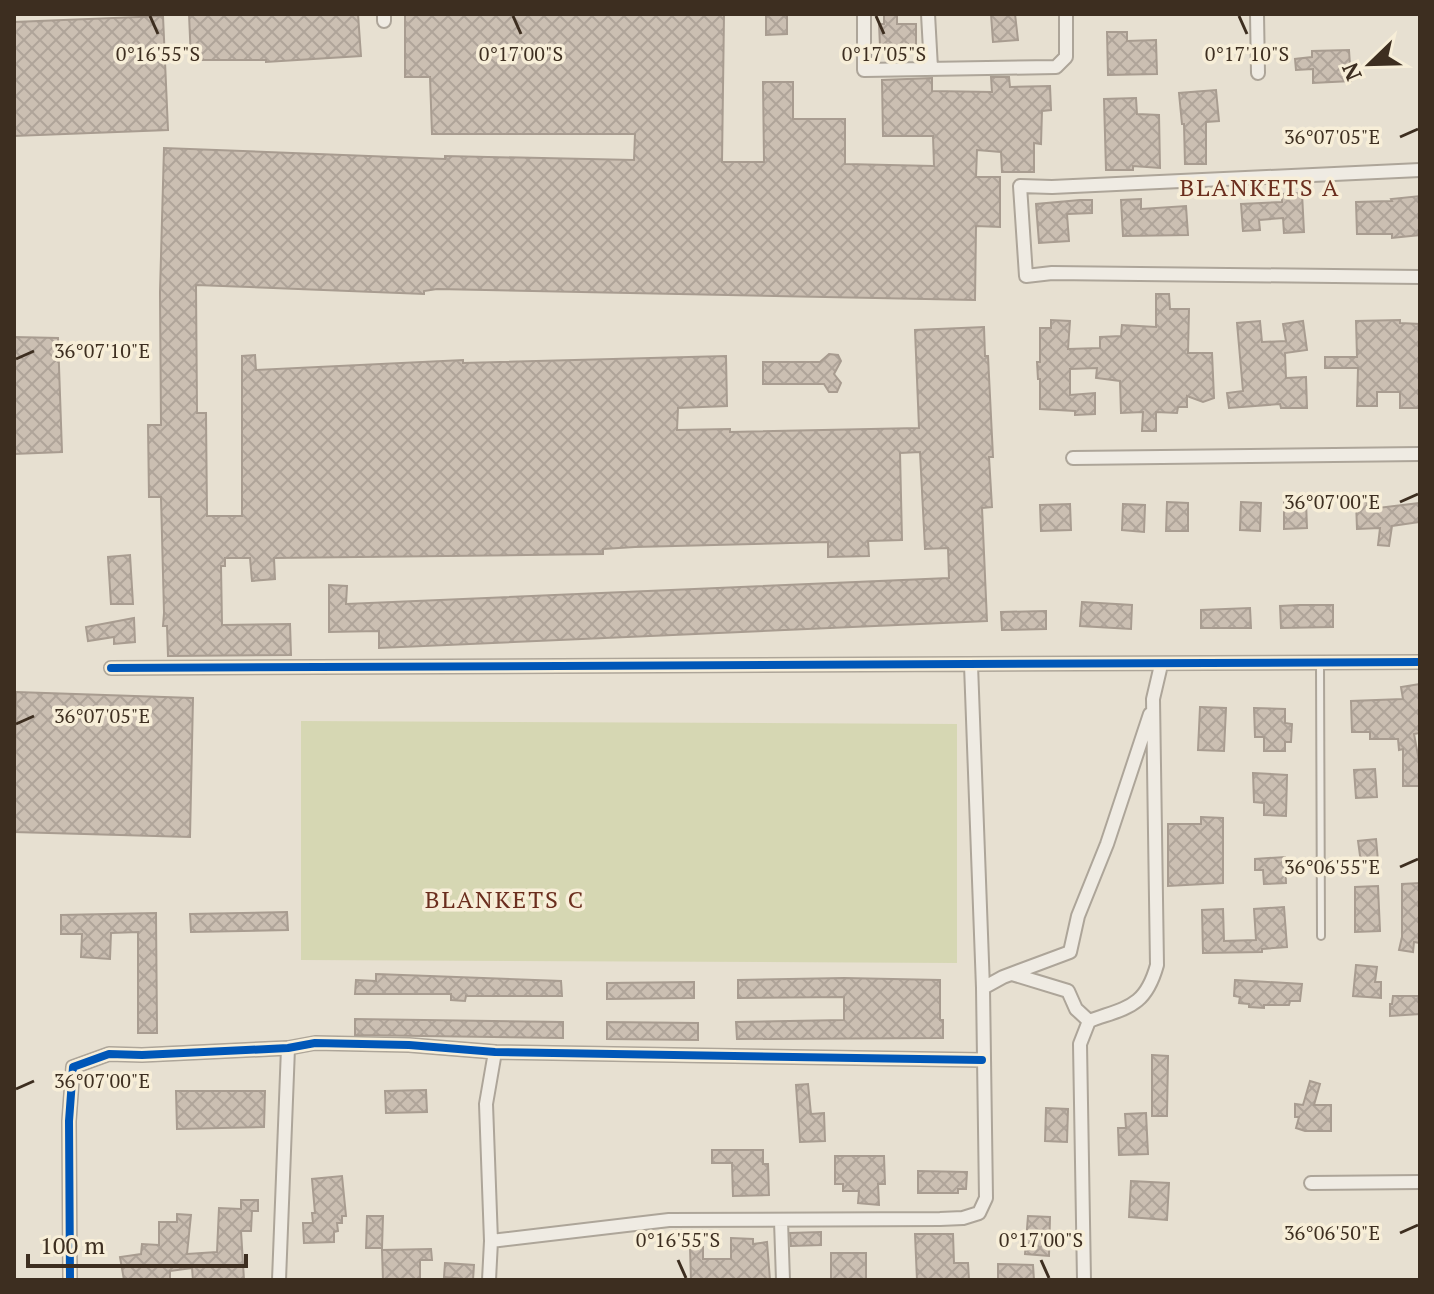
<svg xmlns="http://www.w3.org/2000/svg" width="1434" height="1294" font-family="'PT Serif',serif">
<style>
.pitch{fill:#d6d7b3}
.building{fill:url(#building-cross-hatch);stroke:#a89c90;stroke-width:2}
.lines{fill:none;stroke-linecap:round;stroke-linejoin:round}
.lane-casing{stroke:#ada599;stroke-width:10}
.street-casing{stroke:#ada599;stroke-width:16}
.lane{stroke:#efebe3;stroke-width:6}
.street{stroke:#efebe3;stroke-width:12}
.cycleway-casing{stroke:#f7eed8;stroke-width:13}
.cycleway{stroke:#0057b8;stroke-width:8}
.ticks{fill:none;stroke:#3d2e20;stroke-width:3}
.labels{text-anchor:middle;stroke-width:7;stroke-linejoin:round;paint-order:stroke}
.quarter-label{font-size:24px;letter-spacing:2px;fill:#6b2e1e;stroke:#f7eed8}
.ticks-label{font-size:20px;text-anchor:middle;fill:#3d2e20;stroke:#f7eed8;stroke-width:7;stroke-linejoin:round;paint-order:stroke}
</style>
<defs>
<pattern id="building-cross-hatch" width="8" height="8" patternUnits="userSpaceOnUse" patternTransform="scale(2)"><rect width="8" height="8" fill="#cbbfb2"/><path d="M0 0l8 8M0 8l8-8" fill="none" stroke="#afa499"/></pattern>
</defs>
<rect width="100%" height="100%" fill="#e7e0d1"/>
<path class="pitch" d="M301,721L957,724V963L301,960Z"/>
<path class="building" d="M189,14H358L361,56L266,62V60H191Z
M405,14H724L722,162H764L763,82H793V119H845V164L934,166L933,136H883L882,80L932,78V91L992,92L991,77H1009L1010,87L1050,86L1051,110L1042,111L1041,144L1034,143V172H1002L1001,152L977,150L976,177H1000V227L976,226L975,300L437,289L424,291V294L196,285L197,413H206L207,516H242V356L255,355L256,370L463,360V363L726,356L727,406L678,408L677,430L730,429V432L919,428L915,330L984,327L985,356H988L993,457H989L992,507L982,508L987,621L379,648V631L329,632V585L347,586L346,604L949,578L948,548L925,549L920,452L900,453L902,540L868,541L869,556L828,557V542L635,547L603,549V554L274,558L275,579L252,581L250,558H225V566H221L222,625L290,624L291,655L168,656L167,626H163L164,613L161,497H149L148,425H161L160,292L164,148L445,159V156L634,160L635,134H432L430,77H405Z
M766,14H787V34L766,35Z
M884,14H897V24H916V46H880L879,24H884Z
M991,14H1015L1018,40L993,42Z
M163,16L168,130L14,136V22Z
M1107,32H1127V41L1156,40L1157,74L1108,75Z
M1349,50L1351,81L1313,83V69L1296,70L1295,59L1312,57V51Z
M1216,90L1219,121L1206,122V164H1185L1184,124H1182L1179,93Z
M1136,98L1137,114L1159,115L1160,168L1133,166V170H1106L1104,99Z
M1302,193L1304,232L1284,233L1283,218L1259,220L1260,230L1243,231L1241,204L1282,202V194Z
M1420,196V235L1392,238V234H1357L1356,202L1392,201L1391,199Z
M1141,199V209L1186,206L1188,235L1123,236L1121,200Z
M1080,200H1092V213L1067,214L1069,241L1039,243L1036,204Z
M1156,294H1169L1170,309H1189L1188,353H1212L1214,398L1203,402L1187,396V407H1178L1177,413L1156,412V431H1142L1143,412L1121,413L1120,381L1096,378L1097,368L1070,369V395L1095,393V414L1075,415V411L1040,409V379H1038L1037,362H1040V328H1051V320L1070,321L1068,349L1100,348V337L1121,336L1122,325L1156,327Z
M1400,320V323L1420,324V408H1400V392H1377V406H1357L1358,368H1325V357H1357L1356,321Z
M1260,321L1262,342L1286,341L1283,324L1303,321L1307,350L1285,353L1286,378L1306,377L1307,408H1281L1280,404L1229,408L1227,393L1243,391L1237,323Z
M14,337L58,338L62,452L14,454Z
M829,354L838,355L841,361L834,374L841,383L837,392H829L824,384H763V362H820Z
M1377,500L1378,508L1420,503V522L1392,526L1389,546L1378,545L1380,528L1357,529L1356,501Z
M1306,501L1307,528L1284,529V502Z
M1167,502L1188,503V531H1166Z
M1241,502L1261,503L1260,531L1240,530Z
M1070,504L1071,530L1041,531L1040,505Z
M1123,504L1145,505L1144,532L1122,530Z
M130,555L133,604H111L108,557Z
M1082,602L1132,605L1131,629L1080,626Z
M1299,605H1333V627L1281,628L1280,606Z
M1250,608L1251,628H1201V610Z
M1046,611V629L1002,630L1001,612Z
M134,618L135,642L114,644V637L88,641L86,627Z
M1420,684V733L1414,734L1420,766V786H1403V749L1399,750L1398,739H1370V732H1352L1351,701L1403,699L1401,687Z
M16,692L193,698L190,837L14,832Z
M1200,707L1226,708L1224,751L1198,750Z
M1254,708L1285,709V723L1292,724L1291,742H1285V751H1264V737H1255Z
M1375,769L1377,797L1356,798L1354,770Z
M1253,773L1287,775L1286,816L1264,815V803L1254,802Z
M1201,817L1223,818V883L1168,886V824H1201Z
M1376,839L1378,861L1361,863L1358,841Z
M1285,857L1286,883L1264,884L1263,870H1255V859Z
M1420,883V943L1414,942L1413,952L1399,950L1402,937V884Z
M1378,886L1380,931L1355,932V887Z
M1284,907L1287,947L1262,949V952L1203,953L1202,910L1223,909L1224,941L1256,940L1254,909Z
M287,912L288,930L191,932L190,914Z
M156,913L157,1033H138V932L111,933L110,959L81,957L82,934H61V915Z
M1356,965L1377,967L1375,982H1381V998L1353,996Z
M376,974L561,981L562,996H466L465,1001L451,1000V994H355L356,980L376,981Z
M844,978L940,980V1020H943V1038L737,1039L736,1022L844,1020V997L738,998V980Z
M1235,980L1302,984L1300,1001H1290L1289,1005H1264V1008L1249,1007V1004L1239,1003L1240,997L1234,996Z
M694,982V998L607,999V983Z
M1393,996H1420V1014L1390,1016V1004H1392Z
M355,1019L563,1022V1038L355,1035Z
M607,1022L698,1023V1040L607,1039Z
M1152,1055L1168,1056L1167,1116H1152Z
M1310,1081L1320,1084L1314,1105H1331V1131H1305L1296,1128L1299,1117H1295V1104L1303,1105Z
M808,1084L811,1114L824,1113L825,1141L800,1142L796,1085Z
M426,1090L427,1112L386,1113L385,1091Z
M176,1091H265L264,1127L177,1129Z
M1046,1108L1068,1109L1067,1142L1045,1141Z
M1146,1113L1148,1154L1119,1155L1118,1128H1126L1125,1114Z
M712,1150H763V1164H768L769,1195L733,1196L732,1163H712Z
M835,1156H884L885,1184H878L879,1205L858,1203L859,1191H843V1184H835Z
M918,1171L967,1172L966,1189H958V1193H918Z
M342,1176L346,1216H342V1223H337L338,1231L334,1232V1242L304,1243L303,1223H313L312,1213H315L312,1179Z
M1131,1181L1169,1183L1167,1220L1129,1217Z
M241,1200H258V1211H252L251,1231H241L244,1280H193L192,1268L170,1271V1280H124L120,1257L141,1254L142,1244L159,1245V1222H177V1214L191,1215L187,1254L217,1252L219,1208L241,1209Z
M367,1216H383L382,1248H366Z
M1028,1216L1050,1217L1049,1256L1025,1254Z
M821,1232V1245L791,1246L790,1233Z
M915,1234H953L954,1263H968L969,1280H917Z
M731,1238L753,1239V1244L767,1242L770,1280H691L690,1247H703V1259H731Z
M431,1249L432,1260H420V1280H383L382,1250Z
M831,1253H866V1280H831Z
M445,1263L474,1265L473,1280L444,1277Z
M998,1264L1033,1265L1034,1280H998Z"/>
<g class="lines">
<defs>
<path id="lane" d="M1320,664L1321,936"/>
<path id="street" d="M864,14V70L1056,67L1066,57V14
M928,14L931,68
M1257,14L1258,73
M384,21V14
M1420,170L1052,187L1020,186L1026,276L1052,273L1420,277
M1073,458L1420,454
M111,668L1420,662
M1012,974L1068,991L1076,1009L1089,1021
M983,988L1003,977L1070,952L1078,916L1107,844L1150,714
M1311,1183L1420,1182
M781,1221L783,1280
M491,1241L669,1220L940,1219L963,1218L979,1213L986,1198L983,988L971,665
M70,1280L69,1121L73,1067L109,1054L142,1055L288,1048L315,1043L409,1045L495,1052L982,1060
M279,1280L288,1048
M489,1280L491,1241L486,1104L495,1052
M1084,1280L1080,1044L1089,1021C1127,1007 1145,1008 1157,965L1153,699L1161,665"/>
</defs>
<use href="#lane" class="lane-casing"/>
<use href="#street" class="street-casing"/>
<use href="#lane" class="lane"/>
<use href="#street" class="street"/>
<defs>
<path id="cycleway" d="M111,668L1420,662
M70,1280L69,1121L73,1067L109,1054L142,1055L288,1048L315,1043L409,1045L495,1052L982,1060"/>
</defs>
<use href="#cycleway" class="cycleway-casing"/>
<use href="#cycleway" class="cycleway"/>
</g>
<path class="ticks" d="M150,16L158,34M513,16L521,34M876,16L884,34M1239,16L1247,34M1400,137L1418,129M16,359L34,351M1400,502L1418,494M16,724L34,716M1400,867L1418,859M16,1089L34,1081M1400,1233L1418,1225M678,1260L686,1278M1041,1260L1049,1278"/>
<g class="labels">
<g class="quarter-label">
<text x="1260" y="196">BLANKETS A</text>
<text x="505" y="908">BLANKETS C</text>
</g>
</g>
<g class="ticks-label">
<text x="158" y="61">0°16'55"S</text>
<text x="521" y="61">0°17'00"S</text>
<text x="884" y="61">0°17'05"S</text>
<text x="1247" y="61">0°17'10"S</text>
<text x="1332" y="144">36°07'05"E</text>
<text x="102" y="358">36°07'10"E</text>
<text x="1332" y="509">36°07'00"E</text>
<text x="102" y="723">36°07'05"E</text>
<text x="1332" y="874">36°06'55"E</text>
<text x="102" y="1088">36°07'00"E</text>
<text x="1332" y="1240">36°06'50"E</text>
<text x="678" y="1247">0°16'55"S</text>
<text x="1041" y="1247">0°17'00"S</text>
</g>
<rect width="1434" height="1294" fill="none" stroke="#3d2e20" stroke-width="32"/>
<g transform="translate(1370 64) rotate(247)" stroke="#f7eed8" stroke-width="6" paint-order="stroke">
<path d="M0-6L14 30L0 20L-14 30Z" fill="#3d2e20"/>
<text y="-12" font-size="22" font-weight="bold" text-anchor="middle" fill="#3d2e20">N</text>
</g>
<path d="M28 1254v12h218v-12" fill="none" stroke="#3d2e20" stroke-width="4"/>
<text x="40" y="1254" font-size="24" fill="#3d2e20" stroke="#f7eed8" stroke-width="6" paint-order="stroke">100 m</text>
</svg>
